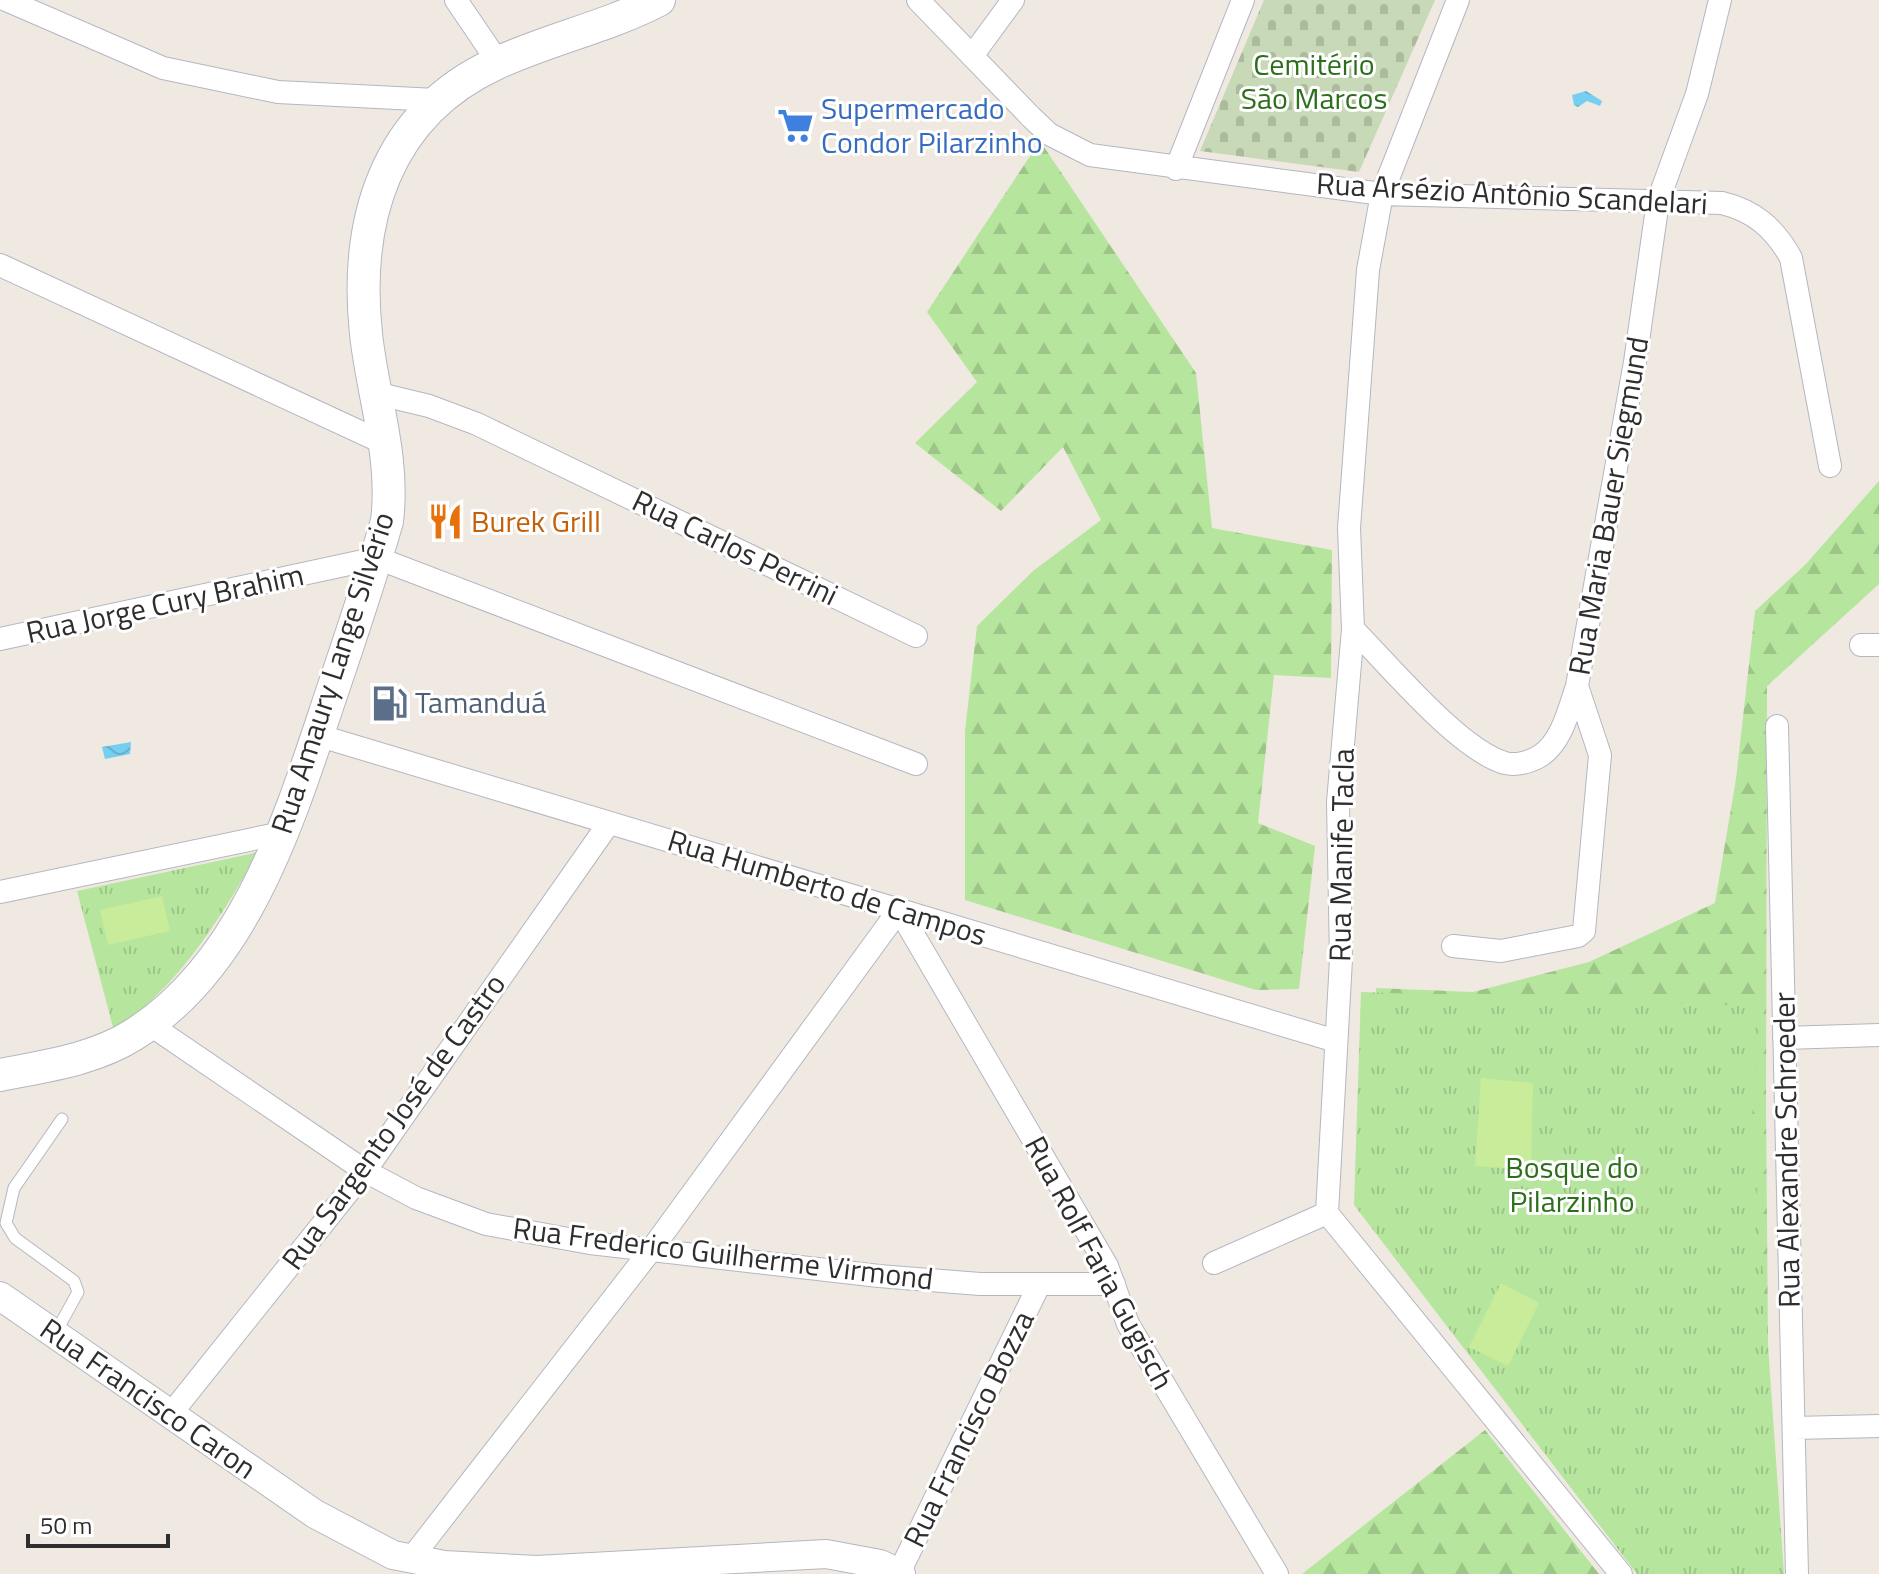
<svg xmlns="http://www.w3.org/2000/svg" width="1879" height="1574" font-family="'Titillium Web',sans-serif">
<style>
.forest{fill:url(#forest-firs)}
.cemetery{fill:url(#cemetery-stones)}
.park{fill:url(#park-tufts)}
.pitch{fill:#c9ec9a}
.water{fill:url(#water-waves)}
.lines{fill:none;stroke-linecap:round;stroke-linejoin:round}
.service-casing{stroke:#b4b7c1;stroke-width:13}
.minor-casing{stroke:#b4b7c1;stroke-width:24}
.tertiary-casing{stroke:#b4b7c1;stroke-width:30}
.secondary-casing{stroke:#b4b7c1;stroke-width:34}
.service{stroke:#fff;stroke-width:11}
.minor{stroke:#fff;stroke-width:22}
.tertiary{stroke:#fff;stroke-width:28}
.secondary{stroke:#fff;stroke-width:32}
.labels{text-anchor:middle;stroke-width:6;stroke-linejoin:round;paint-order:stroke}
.park-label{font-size:30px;fill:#2c6e1b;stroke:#fff}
.shop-label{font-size:30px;fill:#366cbe;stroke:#fff;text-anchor:start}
.street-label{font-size:30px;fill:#2e2e2e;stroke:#fff}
.food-label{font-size:30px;fill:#c56008;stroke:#fff;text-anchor:start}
.service-label{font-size:30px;fill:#4e5e75;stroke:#fff;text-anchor:start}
</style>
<defs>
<pattern id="forest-firs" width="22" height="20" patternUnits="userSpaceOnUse" patternTransform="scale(2)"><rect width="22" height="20" fill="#b6e59e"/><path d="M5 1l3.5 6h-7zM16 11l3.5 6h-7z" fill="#9dc588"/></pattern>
<pattern id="cemetery-stones" width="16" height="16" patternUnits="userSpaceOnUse" patternTransform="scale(2)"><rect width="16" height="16" fill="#c8d9b8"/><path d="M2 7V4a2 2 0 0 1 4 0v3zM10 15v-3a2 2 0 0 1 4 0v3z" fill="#acbb9e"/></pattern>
<pattern id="park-tufts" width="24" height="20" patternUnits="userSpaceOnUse" patternTransform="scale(2)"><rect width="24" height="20" fill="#b6e59e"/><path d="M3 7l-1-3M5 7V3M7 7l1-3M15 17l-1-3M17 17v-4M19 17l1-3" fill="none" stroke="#9dc588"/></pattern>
<pattern id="water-waves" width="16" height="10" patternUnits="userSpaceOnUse" patternTransform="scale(2)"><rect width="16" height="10" fill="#75cff0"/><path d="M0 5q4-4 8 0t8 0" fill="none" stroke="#66b2ce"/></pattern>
</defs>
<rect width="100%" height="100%" fill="#efe9e1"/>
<path class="forest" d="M1040,141L1196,373L1212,528L1332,550L1331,678L1274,675L1258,823L1315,846L1299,989L1256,990L965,900V731L977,626L1033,571L1101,520L1063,447L1001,511L915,443L977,382L927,312Z
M1879,481V584L1767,686L1766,1108L1770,1574L1376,1042V988L1473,992L1589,962L1715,903L1736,779L1755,611L1806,564Z
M1485,1430L1599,1574H1302Z"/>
<path class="cemetery" d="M1264,0H1435L1359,172L1200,151Z"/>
<path class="park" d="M259,852C217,922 182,983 114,1031L77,891Z
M1361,992L1760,1006L1752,1118L1784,1574H1637L1354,1205Z"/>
<path class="pitch" d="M162,896L170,931L108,945L100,910Z
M1481,1078L1533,1083L1531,1170L1475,1166Z
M1501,1283L1539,1303L1508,1366L1469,1347Z"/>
<path class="water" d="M1586,91L1602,101L1600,106L1587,101L1578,107L1574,105L1572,95Z
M131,742L130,754L105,759L102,747Z"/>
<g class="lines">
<defs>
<path id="service" d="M55,1334L78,1292L74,1281L15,1238L6,1223L14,1188L62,1119"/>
<path id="minor" d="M6,0L163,68L278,92L436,100
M456,0L498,62
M918,0L1031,117L1049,134L1090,155L1382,194L1722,203C1755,211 1775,229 1791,258L1830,466
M1458,0L1382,194L1368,270L1349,528L1353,629L1338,802L1341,959L1327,1213L1621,1574
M972,56L1013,0
M1176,169L1243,0
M0,265L386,444
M375,393L429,406L477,424L916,636
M1353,629C1388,664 1459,750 1505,763C1516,766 1530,762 1540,756C1562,742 1569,709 1577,686
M0,639L377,558L916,764
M1861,645H1879
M1777,726L1797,1574
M317,735L1336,1041
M0,892L282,833
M1453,946L1501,951L1578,936L1584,931L1600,755L1577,686L1635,362L1658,201L1697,94L1720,0
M149,1024L365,1171L416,1198L486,1224L590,1243L879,1276L980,1284H1114
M1784,1038L1879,1035
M1214,1263L1327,1213
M170,1415L365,1171L609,823
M1794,1428L1879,1426
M410,1560L651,1250L899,910L1107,1266L1128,1324L1277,1574
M899,1573L1039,1285"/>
<path id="tertiary" d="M0,1296L315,1514L393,1555L444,1565L537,1570L826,1554L880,1564L901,1574"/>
<path id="secondary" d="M0,1075C45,1066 93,1060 133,1035C249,963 292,810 333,689C352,633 371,577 387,521C395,457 373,398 366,334C354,221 385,115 495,64C548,39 607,27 659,0"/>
</defs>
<use href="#service" class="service-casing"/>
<use href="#minor" class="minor-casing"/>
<use href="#tertiary" class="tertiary-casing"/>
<use href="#secondary" class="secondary-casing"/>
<use href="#service" class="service"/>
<use href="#minor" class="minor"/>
<use href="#tertiary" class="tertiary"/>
<use href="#secondary" class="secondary"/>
</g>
<defs>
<symbol id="supermarket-bare" viewBox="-9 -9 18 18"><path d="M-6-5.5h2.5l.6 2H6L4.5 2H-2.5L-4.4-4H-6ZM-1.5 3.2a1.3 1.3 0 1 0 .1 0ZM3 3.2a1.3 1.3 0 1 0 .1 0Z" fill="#3f7fe0" stroke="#fff" stroke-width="2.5" paint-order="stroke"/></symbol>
<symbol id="restaurant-bare" viewBox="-9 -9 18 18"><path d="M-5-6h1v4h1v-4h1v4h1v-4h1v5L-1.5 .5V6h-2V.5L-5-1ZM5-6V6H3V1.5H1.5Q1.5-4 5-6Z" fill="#e8710a" stroke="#fff" stroke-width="2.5" paint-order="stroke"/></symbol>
<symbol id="fuel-bare" viewBox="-9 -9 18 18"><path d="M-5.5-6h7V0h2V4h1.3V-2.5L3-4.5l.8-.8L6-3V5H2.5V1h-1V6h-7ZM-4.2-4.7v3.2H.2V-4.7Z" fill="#5c6f8a" stroke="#fff" stroke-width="2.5" paint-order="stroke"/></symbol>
</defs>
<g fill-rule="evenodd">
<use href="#supermarket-bare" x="770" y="100" width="51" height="51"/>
<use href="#restaurant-bare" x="420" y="496" width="51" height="51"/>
<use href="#fuel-bare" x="364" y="678" width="51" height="51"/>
</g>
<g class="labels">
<g class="park-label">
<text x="1314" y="75">Cemitério<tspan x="1314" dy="34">São Marcos</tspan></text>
<text x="1572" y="1178">Bosque do<tspan x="1572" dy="34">Pilarzinho</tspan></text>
</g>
<g class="shop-label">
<text x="821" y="119">Supermercado<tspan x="821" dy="34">Condor Pilarzinho</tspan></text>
</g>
<g class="street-label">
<text transform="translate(1512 194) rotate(3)" y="10">Rua Arsézio Antônio Scandelari</text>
<text transform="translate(1609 506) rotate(-80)" y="10">Rua Maria Bauer Siegmund</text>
<text transform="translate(735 548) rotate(26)" y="10">Rua Carlos Perrini</text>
<text transform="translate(165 604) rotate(-12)" y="10">Rua Jorge Cury Brahim</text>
<text transform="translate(333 673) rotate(-72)" y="10">Rua Amaury Lange Silvério</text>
<text transform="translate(1342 855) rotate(-89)" y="10">Rua Manife Tacla</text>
<text transform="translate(827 888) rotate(17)" y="10">Rua Humberto de Campos</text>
<text transform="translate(394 1122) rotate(-54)" y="10">Rua Sargento José de Castro</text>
<text transform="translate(1787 1150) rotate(-91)" y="10">Rua Alexandre Schroeder</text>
<text transform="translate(723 1254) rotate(7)" y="10">Rua Frederico Guilherme Virmond</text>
<text transform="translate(1099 1263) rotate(62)" y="10">Rua Rolf Faria Gugisch</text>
<text transform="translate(148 1399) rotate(35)" y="10">Rua Francisco Caron</text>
<text transform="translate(969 1429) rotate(-64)" y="10">Rua Francisco Bozza</text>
</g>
<g class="food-label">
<text x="471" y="532">Burek Grill</text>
</g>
<g class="service-label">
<text x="415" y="713">Tamanduá</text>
</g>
</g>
<path d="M28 1534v12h140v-12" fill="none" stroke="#2e2e2e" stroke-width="4"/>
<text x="40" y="1534" font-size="24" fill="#2e2e2e" stroke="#ffffff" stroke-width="6" paint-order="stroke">50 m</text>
</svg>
